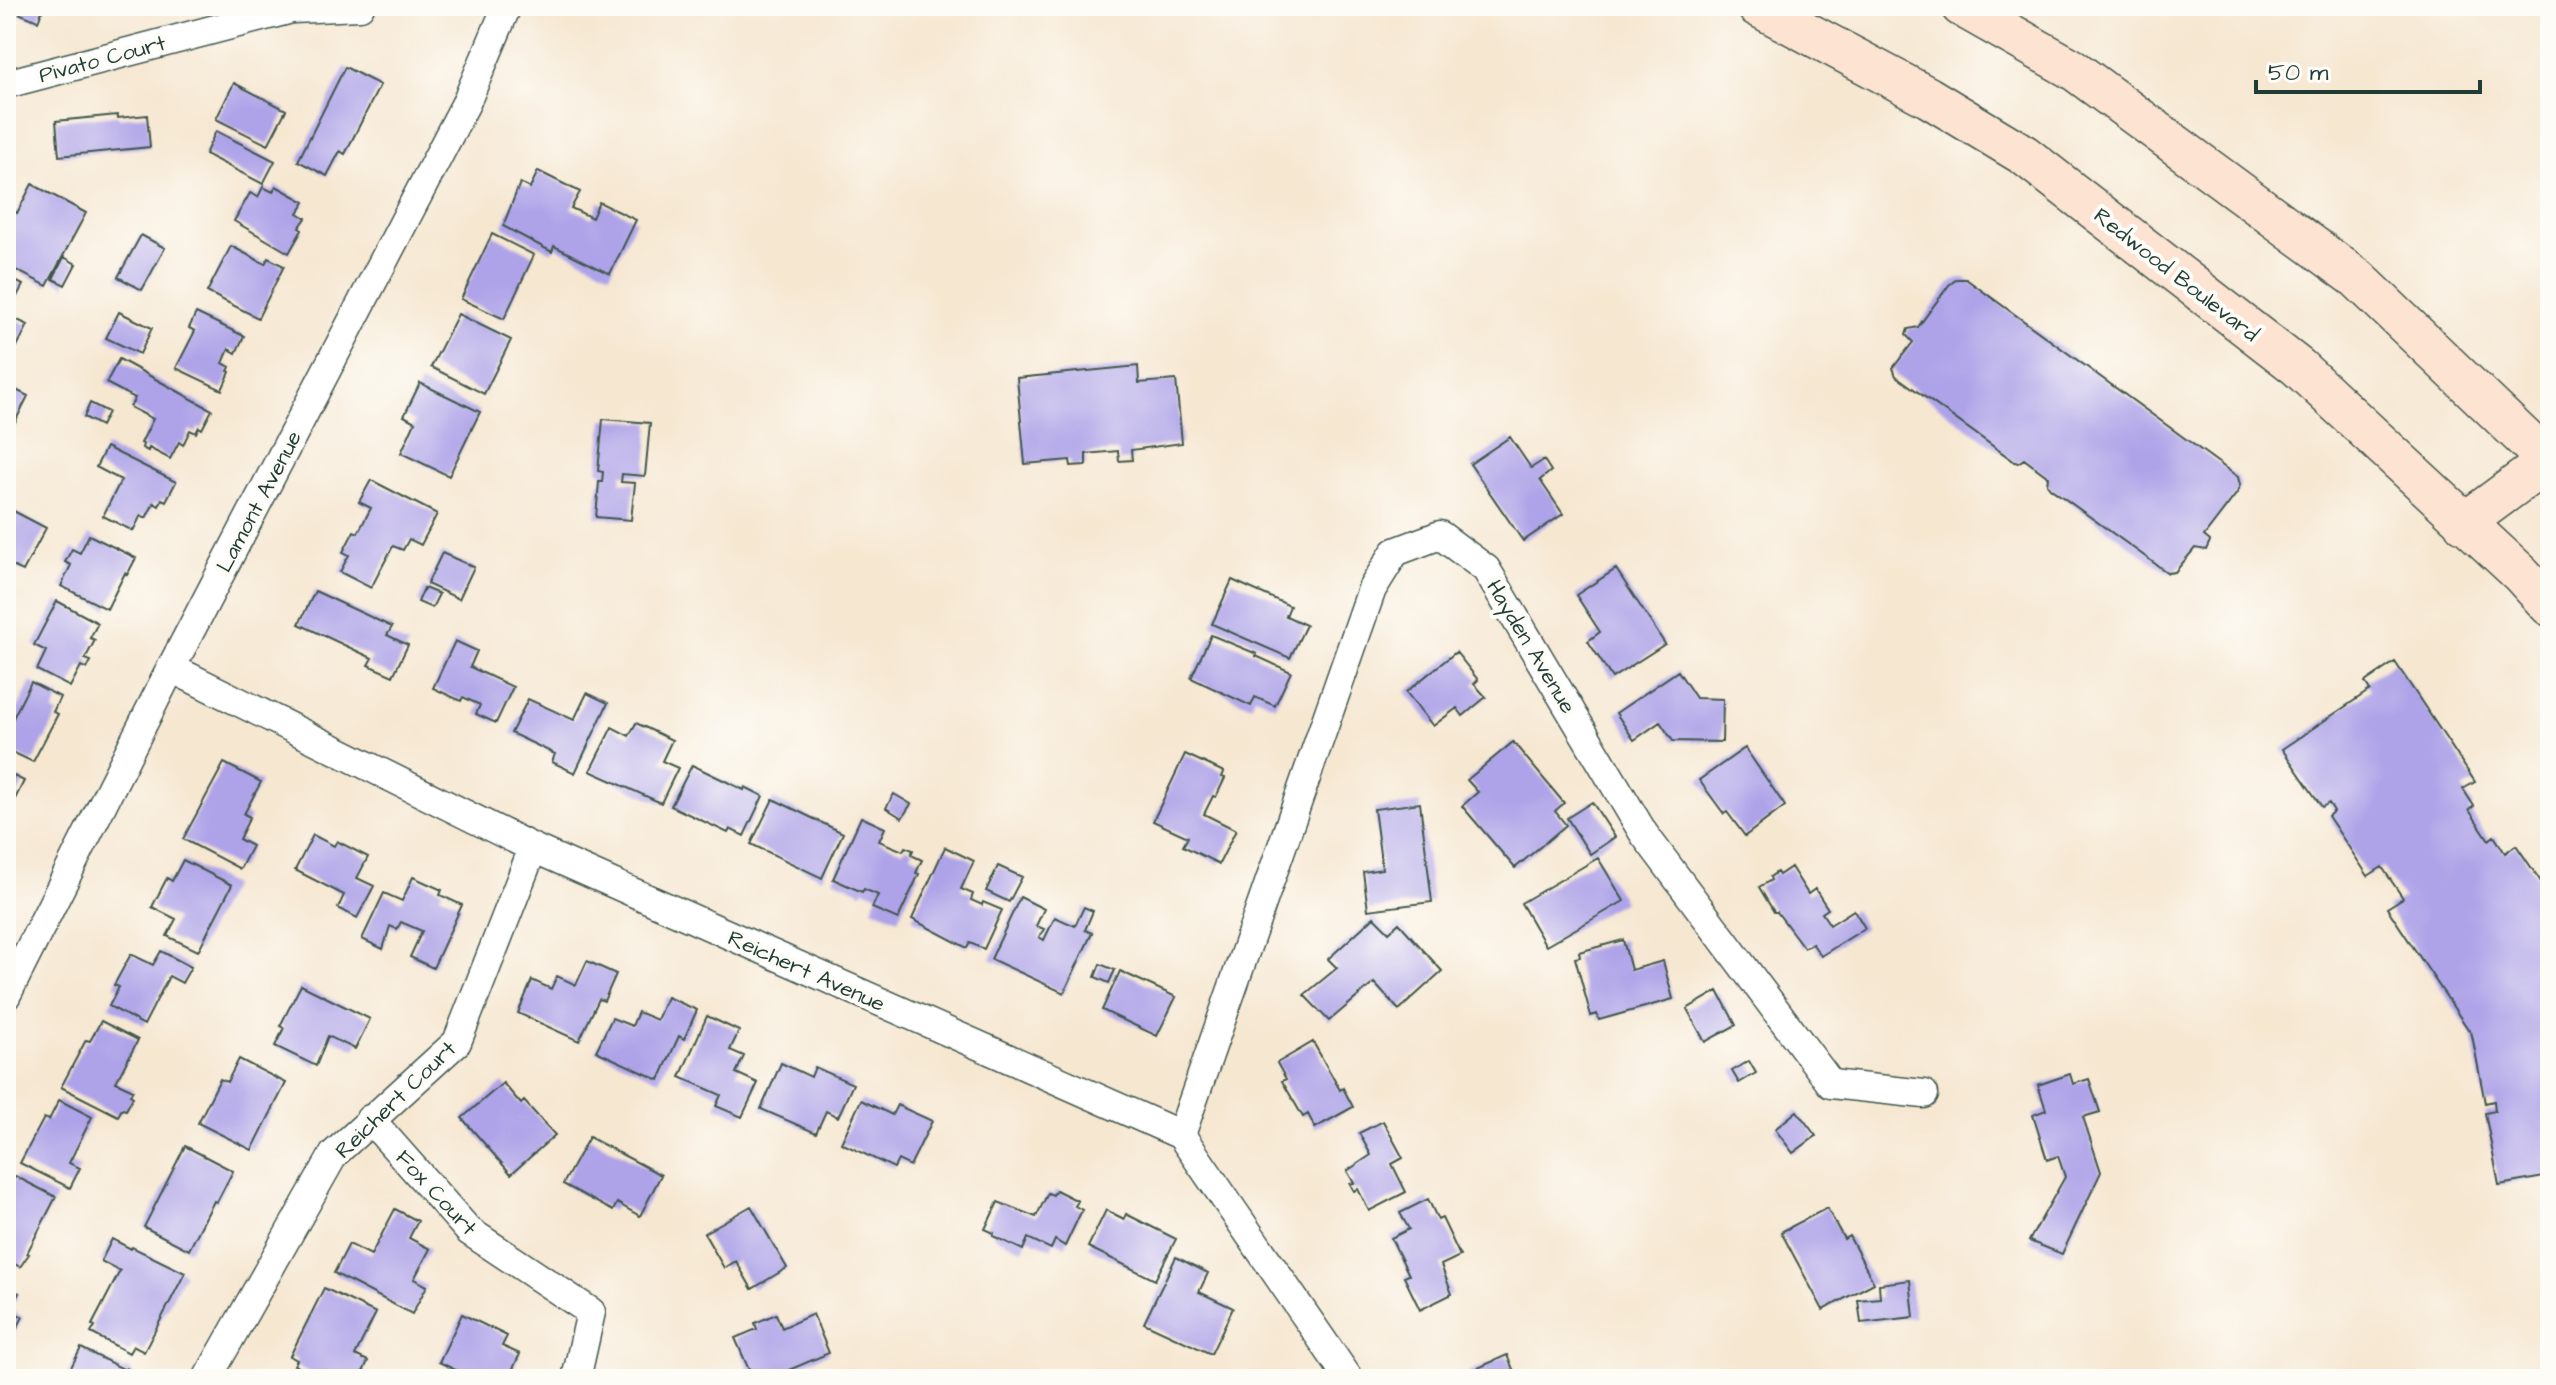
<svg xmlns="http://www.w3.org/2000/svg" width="2556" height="1385" font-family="'Architects Daughter',sans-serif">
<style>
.building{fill:#aea3e8}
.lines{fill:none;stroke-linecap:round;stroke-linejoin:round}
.street-casing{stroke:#3f564c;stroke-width:31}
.secondary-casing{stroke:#3f564c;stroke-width:43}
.street{stroke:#fff;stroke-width:28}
.secondary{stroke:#fde3d1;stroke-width:40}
.labels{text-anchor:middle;stroke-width:8;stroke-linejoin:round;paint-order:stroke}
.street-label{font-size:22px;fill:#1f3d34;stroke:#fdfcf7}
</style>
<rect width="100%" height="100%" fill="#fdfcf7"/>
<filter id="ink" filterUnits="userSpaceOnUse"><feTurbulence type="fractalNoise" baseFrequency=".0125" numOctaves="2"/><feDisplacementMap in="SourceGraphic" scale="16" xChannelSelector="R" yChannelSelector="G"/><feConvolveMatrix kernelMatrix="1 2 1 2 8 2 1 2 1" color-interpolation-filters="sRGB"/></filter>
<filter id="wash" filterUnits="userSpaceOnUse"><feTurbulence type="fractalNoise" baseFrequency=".006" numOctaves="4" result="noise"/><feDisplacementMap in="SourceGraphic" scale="32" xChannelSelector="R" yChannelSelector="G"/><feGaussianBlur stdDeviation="1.8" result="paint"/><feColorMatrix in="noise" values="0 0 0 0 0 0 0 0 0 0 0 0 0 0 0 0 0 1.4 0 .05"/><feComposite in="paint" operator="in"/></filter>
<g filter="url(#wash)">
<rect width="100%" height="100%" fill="#f6e7d1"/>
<g id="blocks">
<path class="building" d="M6,6H44L38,21L6,8Z
M345,67L380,85L345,154L340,151L327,176L298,161Z
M234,83L286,110L268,145L216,119Z
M117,115L118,118L147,115L150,147L59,156L56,121Z
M216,131L275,161L263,184L205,154Z
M538,171L580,192L571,208L592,218L599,202L636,220L610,274L554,246L552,252L503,226L520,183L530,188Z
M32,184L86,213L47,286L6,265V223L12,210L17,213Z
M276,186L305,202L298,213L306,218L299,228L302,230L289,253L234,221L250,193L258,197L263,187L273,192Z
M492,234L534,255L504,319L461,299Z
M141,235L165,248L142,290L118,277Z
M231,246L265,264L268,258L284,266L258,318L207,292Z
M64,257L76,264L65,285L53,279Z
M6,276L23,285L7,315L28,325L9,362L6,360Z
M1957,279H1966L2238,477L2240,485L2237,493L2204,536L2210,541L2206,550L2195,548L2175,572L2168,573L2050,488L2047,484L2048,477L2024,459L2018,463L2015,462L1896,376L1893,368L1913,342L1906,335L1908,329L1918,327L1949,285Z
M119,312L152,328L140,354L106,338Z
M196,313L244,336L236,353L229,349L223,363L230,367L228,371L230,372L222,390L176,368L195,331L189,328Z
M458,314L511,340L484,394L431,367Z
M119,359L212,410L202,429L199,427L196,433L190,430L183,445L179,442L170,459L149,448L148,451L142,448L143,444L141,443L153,419L130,407L135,398L106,383Z
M1138,366L1139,383L1176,380L1182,443L1131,450L1132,460L1119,461L1118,451L1086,454V465L1071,466L1070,460L1025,464L1017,378Z
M420,383L480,412L449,476L401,453L415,422L404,416Z
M6,385L28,396L6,440Z
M90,403L108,412L101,426L84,417Z
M603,419L650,423L645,476L622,474L621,482L635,483L631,520L596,517L599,482H602L603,472L598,471Z
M1510,437L1531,468L1544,460L1551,471L1540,480L1563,514L1523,541L1470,464Z
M106,447L176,482L166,501L162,499L159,506L154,503L146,518L141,515L133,531L103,516L121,480L96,467Z
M371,480L437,514L421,545L409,539L403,550L393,546L371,588L340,572L349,555L343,552L354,531L358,533L371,508L359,502Z
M6,507L46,528L23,571L6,563Z
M89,535L136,558L127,575L125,573L107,609L61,586L71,565L65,562L72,549L80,553Z
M442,553L474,567L459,599L427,584Z
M1616,569L1665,644L1612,678L1588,641L1600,632L1576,595Z
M1232,580L1290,606L1286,616L1306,625L1290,658L1212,624Z
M424,588L439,594L432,608L418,602Z
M315,591L392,627L387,635L408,645L393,676L368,665L372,658L299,624Z
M57,601L98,623L90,638L95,640L85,659L91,661L87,669L81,666L70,687L37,670L46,651L34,645Z
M1211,635L1257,654L1256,656L1291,672L1275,706L1255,697L1251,706L1191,678Z
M455,641L477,651L470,667L513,687L496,723L476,714L480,705L463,697L461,701L433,688Z
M1456,652L1478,680L1474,684L1486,697L1463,716L1457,708L1433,726L1406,692Z
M2395,662L2475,782L2463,789L2474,806L2469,810L2489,840L2494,836L2505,853L2516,845L2550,895V1176L2499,1185L2485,1113L2495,1111L2494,1101L2485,1103L2472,1035L2387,908L2403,898L2382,867L2368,876L2328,816L2334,811L2329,803L2322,807L2282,749L2370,690L2365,682Z
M1678,671L1696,698L1723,699L1722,742L1673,741L1660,722L1634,740L1616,713Z
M31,682L60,697L53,712L58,714L33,762L6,749V732Z
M587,693L608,703L575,773L552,762L555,754L511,733L528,699L574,720Z
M636,723L672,740L662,761L678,768L661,803L590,771L612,727L629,736Z
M1513,742L1564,803L1555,811L1566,825L1515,868L1462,806L1478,792L1467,780Z
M1745,748L1785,806L1745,836L1727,812L1724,814L1699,780Z
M1185,754L1224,772L1222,777L1225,778L1216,797L1213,796L1204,814L1236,830L1219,864L1183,846L1188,837L1153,821Z
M224,763L261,782L244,814L250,817L239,839L252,846L240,869L183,839Z
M692,765L744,790L745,787L763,796L744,836L730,829L728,833L671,806Z
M6,772L24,781L6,817Z
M894,794L911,804L902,818L886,808Z
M773,799L843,833L822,878L751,844Z
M1592,802L1615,837L1590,854L1567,818Z
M1420,803L1432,902L1368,910L1363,872L1382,869L1374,809Z
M861,817L885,828L879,841L903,851L905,847L913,850L911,855L922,860L916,873L919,874L898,919L872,908L878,895L864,889L862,892L833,879Z
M313,835L334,846L337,841L368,857L357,878L374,886L357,918L338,908L344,895L295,870Z
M945,847L974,861L961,889L973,894L971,900L982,905L983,902L1002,910L984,949L970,943L967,948L912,919Z
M1598,858L1624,901L1546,946L1521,903Z
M183,860L232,885L198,951L167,936L176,919L152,907L167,878L172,881Z
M998,866L1022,877L1009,902L986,891Z
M1791,867L1808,894L1815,889L1828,909L1822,913L1830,925L1854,910L1865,928L1821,956L1812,943L1804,948L1777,912H1774L1759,887L1771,880L1770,877L1777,872L1779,875Z
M413,877L442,890L440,895L462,905L433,968L410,957L422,931L401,922L397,929L390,926L383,949L362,939L384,893L402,901Z
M1020,897L1044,909L1036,926L1044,929L1039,937L1044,940L1055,917L1075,926L1084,907L1093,911L1085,930L1092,933L1064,993L991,959Z
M1374,917L1389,932L1399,923L1442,971L1399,1010L1374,983L1329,1021L1304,995L1337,968L1328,959Z
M1623,940L1631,970L1663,961L1673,999L1599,1020L1597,1014L1591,1016L1575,958L1580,957L1579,952Z
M161,951L191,967L182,983L169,976L144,1025L109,1006L119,987L114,985L131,954L153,965Z
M587,961L616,974L604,1001L599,999L579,1041L518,1013L532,980L551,989L557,976L576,985Z
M1100,964L1115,970L1109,983L1095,977Z
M1120,971L1176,997L1157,1036L1102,1010Z
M301,985L370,1019L355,1049L328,1036L316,1066L275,1046L284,1028L280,1026Z
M1718,991L1736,1025L1705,1042L1687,1009Z
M667,997L697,1010L684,1039L679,1036L659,1080L596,1051L612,1018L632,1026L638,1012L657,1020Z
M707,1016L739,1031L730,1050L744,1056L736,1073L758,1083L742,1117L716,1106L721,1095L680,1077Z
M101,1021L138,1040L116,1082L133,1090L130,1095L133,1097L126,1110L122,1109L118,1116L61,1087L86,1040L90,1041Z
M1313,1042L1340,1090L1343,1088L1353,1107L1315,1128L1308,1114L1303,1117L1282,1081L1286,1079L1277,1063Z
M239,1059L286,1083L252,1150L198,1123L220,1079L227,1082Z
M1749,1061L1756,1073L1739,1083L1732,1071Z
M781,1063L811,1077L815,1067L853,1084L838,1117L826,1111L816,1133L761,1109Z
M2070,1074L2073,1084L2089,1079L2100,1112L2083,1117L2101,1172L2062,1254L2029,1241L2065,1177L2058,1156L2047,1160L2033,1115L2046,1110L2038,1085Z
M503,1083L521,1104L524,1101L555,1135L511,1174L462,1118Z
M59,1100L92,1117L69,1163L80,1168L70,1188L20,1163L44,1118L49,1120Z
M861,1100L892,1115L897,1105L932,1121L910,1166L898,1160L894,1168L841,1143Z
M1797,1111L1816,1136L1793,1153L1775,1129Z
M1383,1121L1403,1158L1392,1164L1406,1192L1369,1211L1358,1189L1354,1191L1350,1184L1354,1183L1347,1171L1371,1155L1359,1133Z
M589,1137L661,1175L640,1216L617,1203L613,1211L563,1184Z
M185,1146L233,1171L217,1202L214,1201L189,1250L144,1227Z
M15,1176L56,1197L27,1253L29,1254L20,1267L6,1259V1193Z
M1056,1190L1078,1201L1075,1206L1082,1210L1065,1246L1055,1240L1051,1249L1028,1238L1023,1250L993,1236L994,1233L985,1229L998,1202L1036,1217L1048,1193L1053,1195Z
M1428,1199L1438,1220L1442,1218L1460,1256L1441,1265L1452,1294L1420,1310L1404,1277L1409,1275L1391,1238L1409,1229L1400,1213Z
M751,1206L787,1268L752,1289L736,1261L724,1268L704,1233Z
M1827,1208L1844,1239L1849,1236L1874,1283L1823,1310L1781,1232Z
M395,1209L418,1221L409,1238L430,1249L414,1279L427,1286L412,1314L334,1273L349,1244L371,1255Z
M1106,1210L1124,1219L1126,1214L1176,1239L1155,1280L1088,1247Z
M112,1239L131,1249L132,1247L185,1273L144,1352L133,1346L129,1353L91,1333L95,1326L92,1325L120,1271L101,1261Z
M1176,1257L1208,1273L1199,1292L1233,1308L1211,1354L1144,1323Z
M1910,1280L1914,1317L1861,1323L1858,1300L1880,1298L1879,1284Z
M6,1287L19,1293L10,1310L23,1317L6,1349Z
M324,1288L376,1313L355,1355L368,1361L360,1379H322L294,1365L297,1360L290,1356Z
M462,1314L507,1336L502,1346L520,1354L508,1379H474L439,1362Z
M776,1314L782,1328L813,1314L829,1353L768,1379H753L735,1338L757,1329L755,1323Z
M81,1348L125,1370L126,1368L133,1371L129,1379H65Z
M1507,1355L1517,1379H1472L1469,1372Z"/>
</g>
</g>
<g filter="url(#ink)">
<use href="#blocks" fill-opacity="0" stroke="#3f564c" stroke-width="2"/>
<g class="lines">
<defs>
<path id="street" d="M283,6L292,9L360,6
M6,84L292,9
M171,668L533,848L1181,1135L1349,1379
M6,996L171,668L466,103L507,6
M370,1119L469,1231L591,1312L576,1379
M1181,1135L1372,589L1395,552L1440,535L1486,569L1644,834L1831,1084L1924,1094
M207,1379L334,1154L457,1042L533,848"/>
<path id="secondary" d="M1757,6L1928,97L2024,155L2298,367L2521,574L2550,606
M1961,6L2074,70L2358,279L2550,463
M2464,523L2548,461"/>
</defs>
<use href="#street" class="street-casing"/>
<use href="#secondary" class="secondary-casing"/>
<use href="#street" class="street"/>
<use href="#secondary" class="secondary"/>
</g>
</g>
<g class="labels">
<g class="street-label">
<text transform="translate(102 58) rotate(-15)" y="8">Pivato Court</text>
<text transform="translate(2177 274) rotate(38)" y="8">Redwood Boulevard</text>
<text transform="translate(258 501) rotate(-62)" y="8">Lamont Avenue</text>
<text transform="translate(1532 646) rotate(59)" y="8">Hayden Avenue</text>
<text transform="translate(807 970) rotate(24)" y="8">Reichert Avenue</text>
<text transform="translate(395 1099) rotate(-44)" y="8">Reichert Court</text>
<text transform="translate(437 1192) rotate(47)" y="8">Fox Court</text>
</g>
</g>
<rect width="2556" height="1385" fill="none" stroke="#fdfcf7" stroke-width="32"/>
<path d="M2256 80v12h224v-12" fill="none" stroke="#1f3d34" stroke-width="4"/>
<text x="2268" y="80" font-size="24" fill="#1f3d34" stroke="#fdfcf7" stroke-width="6" paint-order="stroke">50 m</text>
</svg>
